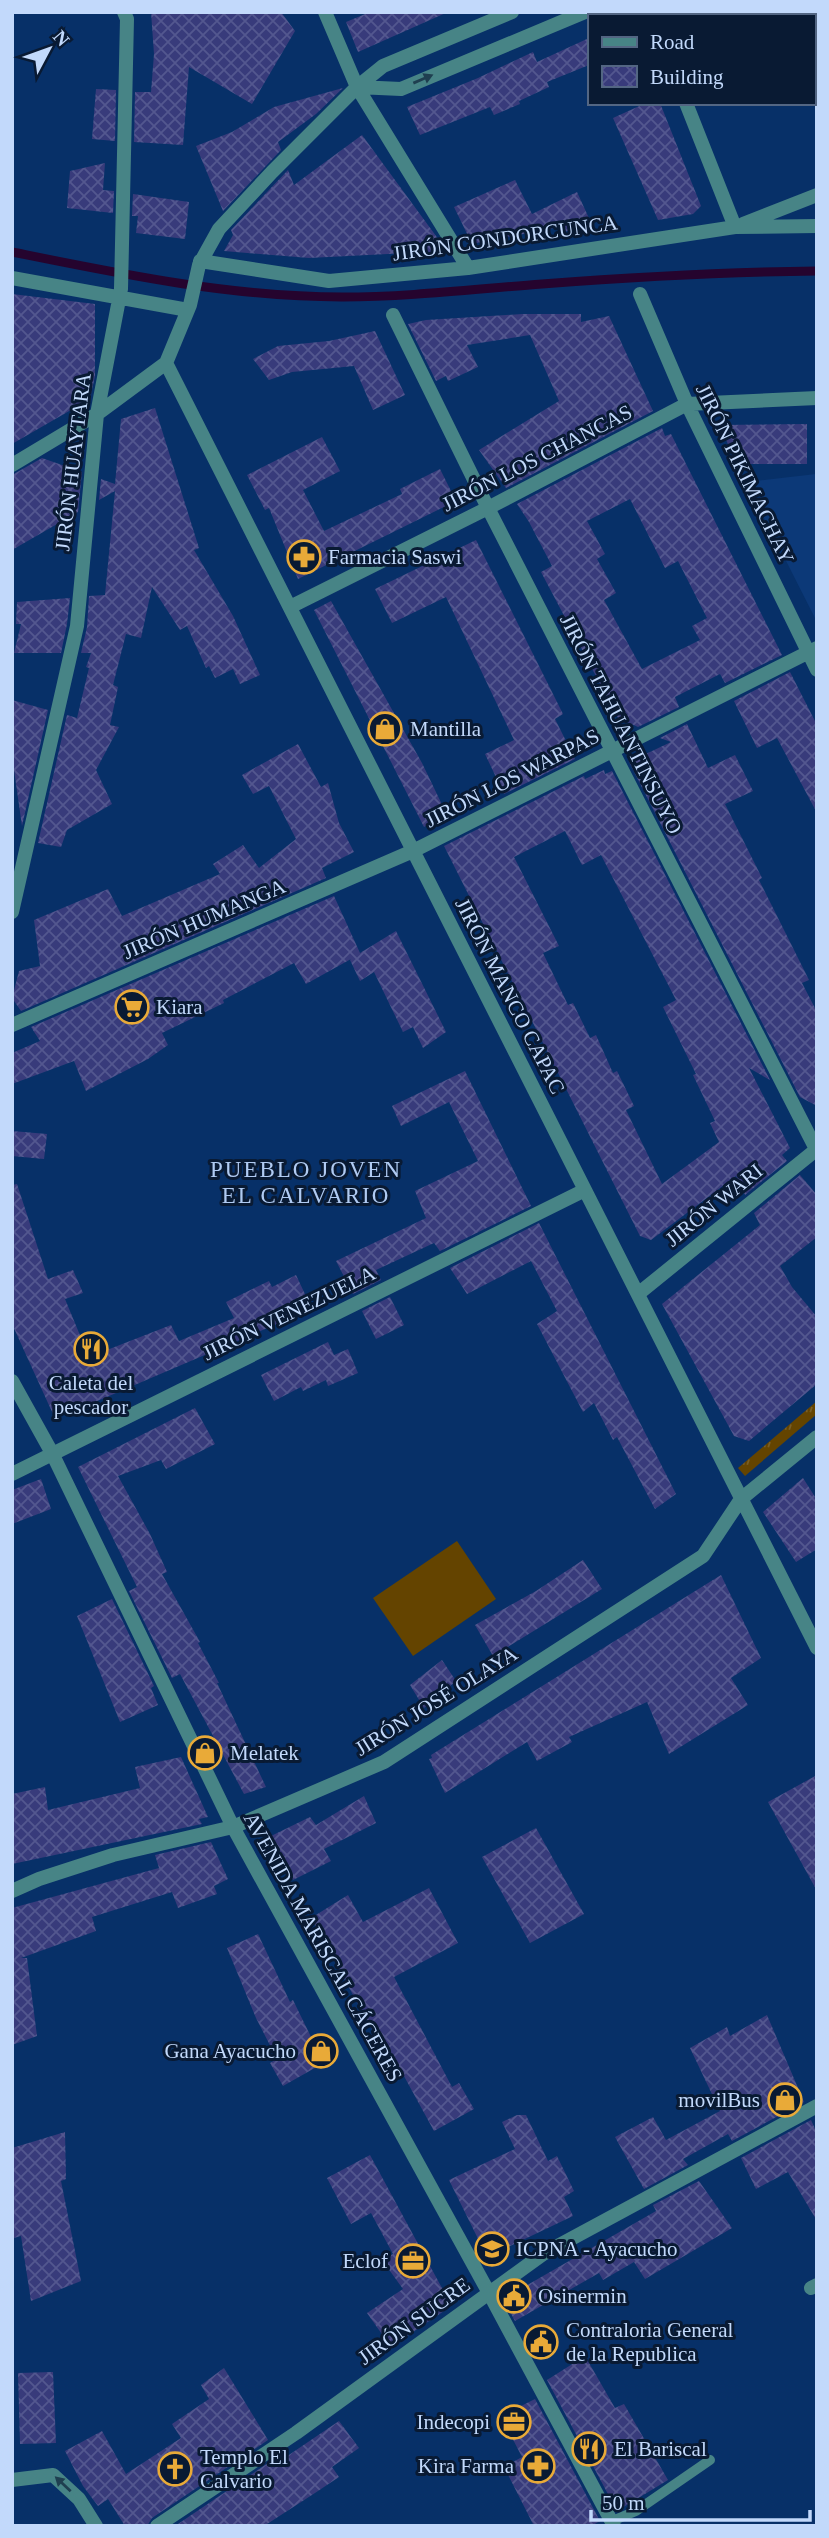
<svg xmlns="http://www.w3.org/2000/svg" width="829" height="2538" font-family="'Times New Roman',serif">
<style>
.built{fill:#0c3978}
.park{fill:url(#park-tufts)}
.garden{fill:#644400}
.lines{fill:none;stroke-linecap:round;stroke-linejoin:round}
.stream{stroke:#25042e;stroke-width:9}
.building{fill:url(#building-cross-hatch);fill-rule:evenodd}
.lane{stroke:#478486;stroke-width:10}
.street{stroke:#478486;stroke-width:14}
.oneway{fill:#1f3f50}
.labels{text-anchor:middle;stroke-width:6;stroke-linejoin:round;paint-order:stroke}
.street-label{font-size:21px;fill:#c2d9fb;stroke:#091a33}
.poi-label{font-size:21px;fill:#c2d9fb;stroke:#091a33;text-anchor:start}
.neighbourhood-label{font-size:23px;letter-spacing:2px;fill:#b0cbf3;stroke:#091a33}
</style>
<defs>
<pattern id="park-tufts" width="24" height="20" patternUnits="userSpaceOnUse" patternTransform="scale(1.75)"><rect width="24" height="20" fill="#644400"/><path d="M3 7l-1-3M5 7V3M7 7l1-3M15 17l-1-3M17 17v-4M19 17l1-3" fill="none" stroke="#795e26"/></pattern>
<pattern id="building-cross-hatch" width="8" height="8" patternUnits="userSpaceOnUse" patternTransform="scale(1.75)"><rect width="8" height="8" fill="#383b7b"/><path d="M0 0l8 8M0 8l8-8" fill="none" stroke="#53578f"/></pattern>
</defs>
<rect width="100%" height="100%" fill="#073068"/>
<path class="built" d="M815,422H817V622L746,482L816,474Z"/>
<path class="park" d="M817,1401V1414L745,1476L738,1468Z"/>
<path class="garden" d="M457,1541L496,1599L413,1656L373,1598Z"/>
<g class="lines">
<path class="stream" d="M12,252C121,274 230,297 342,297C409,297 475,289 542,284C634,277 725,272 817,271"/>
</g>
<path class="building" d="M151,12H281L295,31L252,104L189,67L183,145L134,142L135,92H151L154,54Z
M370,12H448L358,52L346,22Z
M589,38V65L547,82L549,87L519,101L520,104L494,115L490,107L420,135L407,107L478,78L533,52L537,62Z
M343,88L316,114L278,142L281,150L223,211L196,146L232,132L274,107Z
M96,89L116,90L115,141L92,139Z
M646,103H660L701,206L693,214L658,220L613,118Z
M362,135L447,251L309,258L224,251L233,235L231,230L288,170L294,185Z
M105,163L103,190L114,191L113,213L67,208L70,171Z
M515,180L532,214L577,192L593,227L562,232L559,227L472,244L454,207Z
M133,194L189,202L185,239L136,233L138,216H132Z
M12,294L95,304V376L90,399L12,444Z
M522,314H581V322L609,316L653,411L506,488L479,450L559,401L530,335L467,345L478,367L448,381L446,376L436,381L408,324L426,320Z
M375,331L405,395L373,410L354,366L292,372L269,380L253,359L278,346L329,341Z
M155,408L199,548L194,550L233,616L260,675L240,684L233,669L215,678L209,666L206,668L187,626L180,630L152,587L141,638L126,634L113,685L118,687L110,725L119,727L96,770L112,804L67,830L61,847L38,843L67,715L77,718L89,668L86,667L91,653H81L87,627L89,596L105,595L115,491L99,500L101,479L115,484L121,419Z
M807,424V464H736L720,425Z
M662,428L665,436L671,434L782,655L725,683L720,674L675,697L679,707L638,727L618,718L541,572L552,566L529,522L517,504ZM630,499L665,568L678,561L707,618L692,626L700,640L642,669L604,600L616,593L597,559L605,554L587,521Z
M322,437L340,471L303,490L324,531L402,494L400,489L440,469L456,501L298,579L269,508L265,510L247,475Z
M42,458L82,472L78,512L12,550V475Z
M476,540L563,714L555,719L575,759L504,794L485,754L514,740L446,597L392,623L375,589Z
M70,598L67,624L61,653H14L21,624H16L17,602Z
M331,601L422,763L447,815L424,827L314,610Z
M790,672L817,725V813L777,738L757,748L734,701Z
M12,700L48,710L22,826L12,756Z
M687,724L708,768L735,755L753,791L725,804L762,878L759,880L809,980L802,983L817,1012V1106L800,1097L629,762L671,742L660,738Z
M298,744L321,787L328,783L339,823L354,852L322,868L326,878L21,1011L12,998L19,971L40,966L34,920L108,889L122,916L220,874L213,864L243,845L259,868L296,839L269,786L253,794L242,775Z
M604,770L605,774L612,771L770,1080L749,1068L790,1148L782,1155L787,1161L745,1195L736,1176L651,1240L640,1236L444,846L584,776L585,779ZM565,831L582,865L601,855L676,1000L663,1007L696,1074L693,1075L715,1121L710,1123L719,1142L662,1184L626,1110L634,1106L617,1071L613,1073L596,1035L590,1038L573,1003L568,1005L543,953L559,946L514,857Z
M334,896L360,953L396,931L446,1032L423,1048L413,1027L403,1032L374,972L360,981L350,960L351,959L306,984L294,963L223,1000L224,1003L162,1033L168,1045L148,1059L86,1091L74,1061L12,1084V1053L40,1041L31,1027Z
M465,1071L531,1206L440,1251L434,1243L376,1270L381,1280L353,1294L336,1261L426,1218L415,1191L478,1161L449,1102L401,1126L392,1106Z
M12,1131L47,1134L44,1159L12,1156Z
M800,1175L817,1195V1237L780,1266L792,1287L817,1317V1384L749,1441L734,1436L662,1304L760,1225L754,1213Z
M17,1184L48,1279L73,1270L83,1293L65,1299L89,1357L171,1325L179,1341L234,1318L226,1302L269,1281L272,1287L296,1275L312,1309L102,1399L65,1414H53L12,1324V1185Z
M539,1223L676,1494L655,1509L617,1437L613,1440L594,1403L583,1412L537,1324L557,1311L531,1261L467,1294L450,1268Z
M390,1297L404,1325L376,1339L362,1311Z
M328,1342L334,1355L348,1349L358,1373L328,1386L326,1380L303,1391L301,1387L274,1401L261,1375Z
M195,1408L215,1444L166,1469L161,1460L118,1476L150,1534L167,1572L162,1574L200,1642L198,1643L219,1683H217L266,1787L244,1794L180,1674L172,1678L129,1591L137,1587L78,1467Z
M803,1478L817,1500V1549L796,1562L763,1512Z
M41,1479L51,1509L12,1524V1490Z
M583,1560L602,1589L493,1656L475,1625L536,1591Z
M721,1575L761,1658L731,1678L748,1705L669,1754L647,1702L569,1737L572,1742L537,1761L527,1742L445,1793L429,1759L432,1758L431,1755Z
M112,1599L154,1686L151,1688L158,1705L120,1722L77,1616Z
M442,1660L456,1681L424,1708L410,1685Z
M181,1757L208,1817L199,1819L202,1824L12,1864V1794L45,1787L48,1810L140,1788L135,1767Z
M817,1775V1891L768,1802Z
M364,1796L376,1823L324,1849L331,1861L293,1880L271,1836L310,1817L316,1825Z
M536,1828L584,1914L530,1943L482,1857Z
M211,1842L228,1879L214,1886L217,1894L178,1908L172,1892L92,1917L96,1931L21,1958H27L37,2036L12,2045V1908L159,1868L155,1855Z
M429,1888L458,1943L394,1977L452,2087L459,2083L474,2109L434,2131L399,2067L394,2070L311,1918L348,1895L363,1922Z
M258,1934L290,2002L293,2000L312,2039L323,2033L336,2056L283,2086L270,2063L277,2059L256,2018L227,1948Z
M767,2015L804,2102L732,2141L728,2134L683,2159L688,2165L644,2189L615,2137L653,2117L666,2140L720,2111L690,2048L727,2027L730,2036Z
M517,2115H526L548,2161L557,2156L574,2191L564,2197L573,2216L487,2257L449,2180L515,2149L502,2122Z
M811,2120L817,2133V2221L788,2172L756,2189L741,2158Z
M65,2132L66,2179L61,2181L81,2281L31,2301L21,2236L14,2238L12,2148Z
M370,2155L449,2301L444,2311L391,2347L367,2313L403,2289L382,2260L393,2254L371,2213L351,2224L327,2178Z
M699,2181L732,2228L645,2279L634,2262L603,2280L599,2273L515,2321L503,2299L656,2211L653,2205Z
M585,2356L615,2408L624,2404L668,2480L617,2511L547,2380Z
M224,2368L268,2440L152,2518L147,2526H125L108,2499L98,2506L83,2486L65,2451L102,2431L126,2474L181,2438L172,2424L209,2399L201,2385Z
M53,2372L56,2443L20,2444L18,2373Z
M535,2399L600,2521L591,2526H534L504,2467L522,2457L501,2416Z
M339,2421L359,2448L332,2467L339,2477L315,2493L264,2526H175L277,2457L280,2461Z"/>
<g class="lines">
<path class="lane" d="M612,2521L636,2511L710,2460"/>
<path class="street" d="M325,12L357,87L468,268
M650,12L651,16
M357,87L401,89L585,12
M686,103L735,227
M743,224L817,195
M200,261L329,281L468,268L735,227L817,226
M12,278L188,310
M640,294L687,404L817,670
M393,315L488,508L816,1149
M166,363L817,1648
M12,465L97,414L166,363L190,305L199,265L219,229L272,172L357,87L383,66L512,12
M290,607L488,508L687,404L817,398
M12,912L77,626L97,414L121,289L127,19L124,12
M12,1025L413,851L817,648
M638,1294L817,1149
M12,1381L52,1453L233,1827L489,2293L614,2526
M12,1474L585,1190
M12,1891L39,1879L113,1855L233,1827L384,1762L703,1556L741,1499L817,1437
M811,2288L817,2285
M12,2480L53,2475L79,2499L96,2526
M157,2526L296,2433L543,2254L817,2106"/>
</g>
<defs><path id="oneway-solid" d="M-6-.8H1V-3.2L6.5 0L1 3.2V.8H-6Z" transform="scale(1.75)"/></defs>
<g class="oneway">
<use href="#oneway-solid" transform="translate(423 79) rotate(-23)"/>
<use href="#oneway-solid" transform="translate(63 2484) rotate(-137)"/>
</g>
<defs>
<symbol id="pharmacy-ring" viewBox="-11 -11 22 22"><circle r="9.5" fill="#091a33" stroke="#e9aa38" stroke-width="1.5"/><path d="M-2-6h4v4h4v4h-4v4h-4v-4h-4v-4h4Z" fill="#e9aa38"/></symbol>
<symbol id="shop-ring" viewBox="-11 -11 22 22"><circle r="9.5" fill="#091a33" stroke="#e9aa38" stroke-width="1.5"/><path d="M-5-2.5h2.3a2.7 3.5 0 0 1 5.4 0H5L5.5 6h-11ZM-1.5-2.5h3a1.5 2.3 0 0 0-3 0Z" fill="#e9aa38"/></symbol>
<symbol id="supermarket-ring" viewBox="-11 -11 22 22"><circle r="9.5" fill="#091a33" stroke="#e9aa38" stroke-width="1.5"/><path d="M-6-5.5h2.5l.6 2H6L4.5 2H-2.5L-4.4-4H-6ZM-1.5 3.2a1.3 1.3 0 1 0 .1 0ZM3 3.2a1.3 1.3 0 1 0 .1 0Z" fill="#e9aa38"/></symbol>
<symbol id="restaurant-ring" viewBox="-11 -11 22 22"><circle r="9.5" fill="#091a33" stroke="#e9aa38" stroke-width="1.5"/><path d="M-5-6h1v4h1v-4h1v4h1v-4h1v5L-1.5 .5V6h-2V.5L-5-1ZM5-6V6H3V1.5H1.5Q1.5-4 5-6Z" fill="#e9aa38"/></symbol>
<symbol id="school-ring" viewBox="-11 -11 22 22"><circle r="9.5" fill="#091a33" stroke="#e9aa38" stroke-width="1.5"/><path d="M0-5L7-2L0 1L-7-2ZM-4 1L0 2.5L4 1V4Q0 6-4 4Z" fill="#e9aa38"/></symbol>
<symbol id="office-ring" viewBox="-11 -11 22 22"><circle r="9.5" fill="#091a33" stroke="#e9aa38" stroke-width="1.5"/><path d="M-6-3h4V-5.5h4V-3h4V5H-6ZM-1-4.5V-3h2v-1.5ZM-6 0V1H6V0Z" fill="#e9aa38"/></symbol>
<symbol id="civic-ring" viewBox="-11 -11 22 22"><circle r="9.5" fill="#091a33" stroke="#e9aa38" stroke-width="1.5"/><path d="M-.6-6.5H3V-4.5H.6V-3L4-1V1h2V6H-6V1h2V-1L-.6-3ZM-1.2 2.5V6h2.4V2.5Z" fill="#e9aa38"/></symbol>
<symbol id="church-ring" viewBox="-11 -11 22 22"><circle r="9.5" fill="#091a33" stroke="#e9aa38" stroke-width="1.5"/><path d="M-1.2-6h2.4v3.5h3.3v2.4h-3.3V6h-2.4V-.1h-3.3v-2.4h3.3Z" fill="#e9aa38"/></symbol>
</defs>
<g fill-rule="evenodd">
<use href="#pharmacy-ring" x="285" y="538" width="38" height="38"/>
<use href="#shop-ring" x="366" y="710" width="38" height="38"/>
<use href="#supermarket-ring" x="113" y="988" width="38" height="38"/>
<use href="#restaurant-ring" x="72" y="1330" width="38" height="38"/>
<use href="#shop-ring" x="186" y="1734" width="38" height="38"/>
<use href="#shop-ring" x="302" y="2032" width="38" height="38"/>
<use href="#shop-ring" x="766" y="2081" width="38" height="38"/>
<use href="#school-ring" x="473" y="2230" width="38" height="38"/>
<use href="#office-ring" x="394" y="2242" width="38" height="38"/>
<use href="#civic-ring" x="495" y="2277" width="38" height="38"/>
<use href="#civic-ring" x="522" y="2323" width="38" height="38"/>
<use href="#office-ring" x="495" y="2403" width="38" height="38"/>
<use href="#restaurant-ring" x="570" y="2430" width="38" height="38"/>
<use href="#pharmacy-ring" x="519" y="2447" width="38" height="38"/>
<use href="#church-ring" x="156" y="2450" width="38" height="38"/>
</g>
<g class="labels">
<g class="street-label">
<text transform="translate(505 238) rotate(-8)" y="7">JIRÓN CONDORCUNCA</text>
<text transform="translate(537 458) rotate(-27)" y="7">JIRÓN LOS CHANCAS</text>
<text transform="translate(73 462) rotate(-83)" y="7">JIRÓN HUAYTARA</text>
<text transform="translate(745 474) rotate(64)" y="7">JIRÓN PIKIMACHAY</text>
<text transform="translate(621 724) rotate(63)" y="7">JIRÓN TAHUANTINSUYO</text>
<text transform="translate(512 778) rotate(-27)" y="7">JIRÓN LOS WARPAS</text>
<text transform="translate(204 919) rotate(-23)" y="7">JIRÓN HUMANGA</text>
<text transform="translate(510 996) rotate(63)" y="7">JIRÓN MANCO CAPAC</text>
<text transform="translate(714 1205) rotate(-39)" y="7">JIRÓN WARI</text>
<text transform="translate(289 1313) rotate(-26)" y="7">JIRÓN VENEZUELA</text>
<text transform="translate(436 1701) rotate(-32)" y="7">JIRÓN JOSÉ OLAYA</text>
<text transform="translate(323 1947) rotate(61)" y="7">AVENIDA MARISCAL CÁCERES</text>
<text transform="translate(414 2321) rotate(-36)" y="7">JIRÓN SUCRE</text>
</g>
<g class="poi-label">
<text x="328" y="564">Farmacia Saswi</text>
<text x="410" y="736">Mantilla</text>
<text x="156" y="1014">Kiara</text>
<text x="91" y="1390" text-anchor="middle">Caleta del<tspan x="91" dy="24">pescador</tspan></text>
<text x="230" y="1760">Melatek</text>
<text x="296" y="2058" text-anchor="end">Gana Ayacucho</text>
<text x="760" y="2107" text-anchor="end">movilBus</text>
<text x="516" y="2256">ICPNA - Ayacucho</text>
<text x="388" y="2268" text-anchor="end">Eclof</text>
<text x="538" y="2303">Osinermin</text>
<text x="566" y="2337">Contraloria General<tspan x="566" dy="24">de la Republica</tspan></text>
<text x="490" y="2429" text-anchor="end">Indecopi</text>
<text x="614" y="2456">El Bariscal</text>
<text x="200" y="2464">Templo El<tspan x="200" dy="24">Calvario</tspan></text>
<text x="514" y="2473" text-anchor="end">Kira Farma</text>
</g>
<g class="neighbourhood-label">
<text x="306" y="1177">PUEBLO JOVEN<tspan x="306" dy="26">EL CALVARIO</tspan></text>
</g>
</g>
<rect width="829" height="2538" fill="none" stroke="#c2d9fb" stroke-width="28"/>
<rect x="588" y="14" width="228" height="91" fill="#091a33" stroke="#536683" stroke-width="2"/>
<rect x="602" y="37" width="35" height="10" fill="#478486" stroke="#536683" stroke-width="2"/>
<text x="650" y="49" font-size="21" fill="#c2d9fb">Road</text>
<rect x="602" y="66" width="35" height="21" fill="url(#building-cross-hatch)" stroke="#536683" stroke-width="2"/>
<text x="650" y="84" font-size="21" fill="#c2d9fb">Building</text>
<g transform="translate(49 49) rotate(49)" stroke="#091a33" stroke-width="5" paint-order="stroke">
<path d="M0-5L12 26L0 18L-12 26Z" fill="#c2d9fb"/>
<text y="-10" font-size="19" font-weight="bold" text-anchor="middle" fill="#c2d9fb">N</text>
</g>
<path d="M591 2510v10h219v-10" fill="none" stroke="#c2d9fb" stroke-width="3.5"/>
<text x="602" y="2510" font-size="21" fill="#c2d9fb" stroke="#091a33" stroke-width="5" paint-order="stroke">50 m</text>
</svg>
